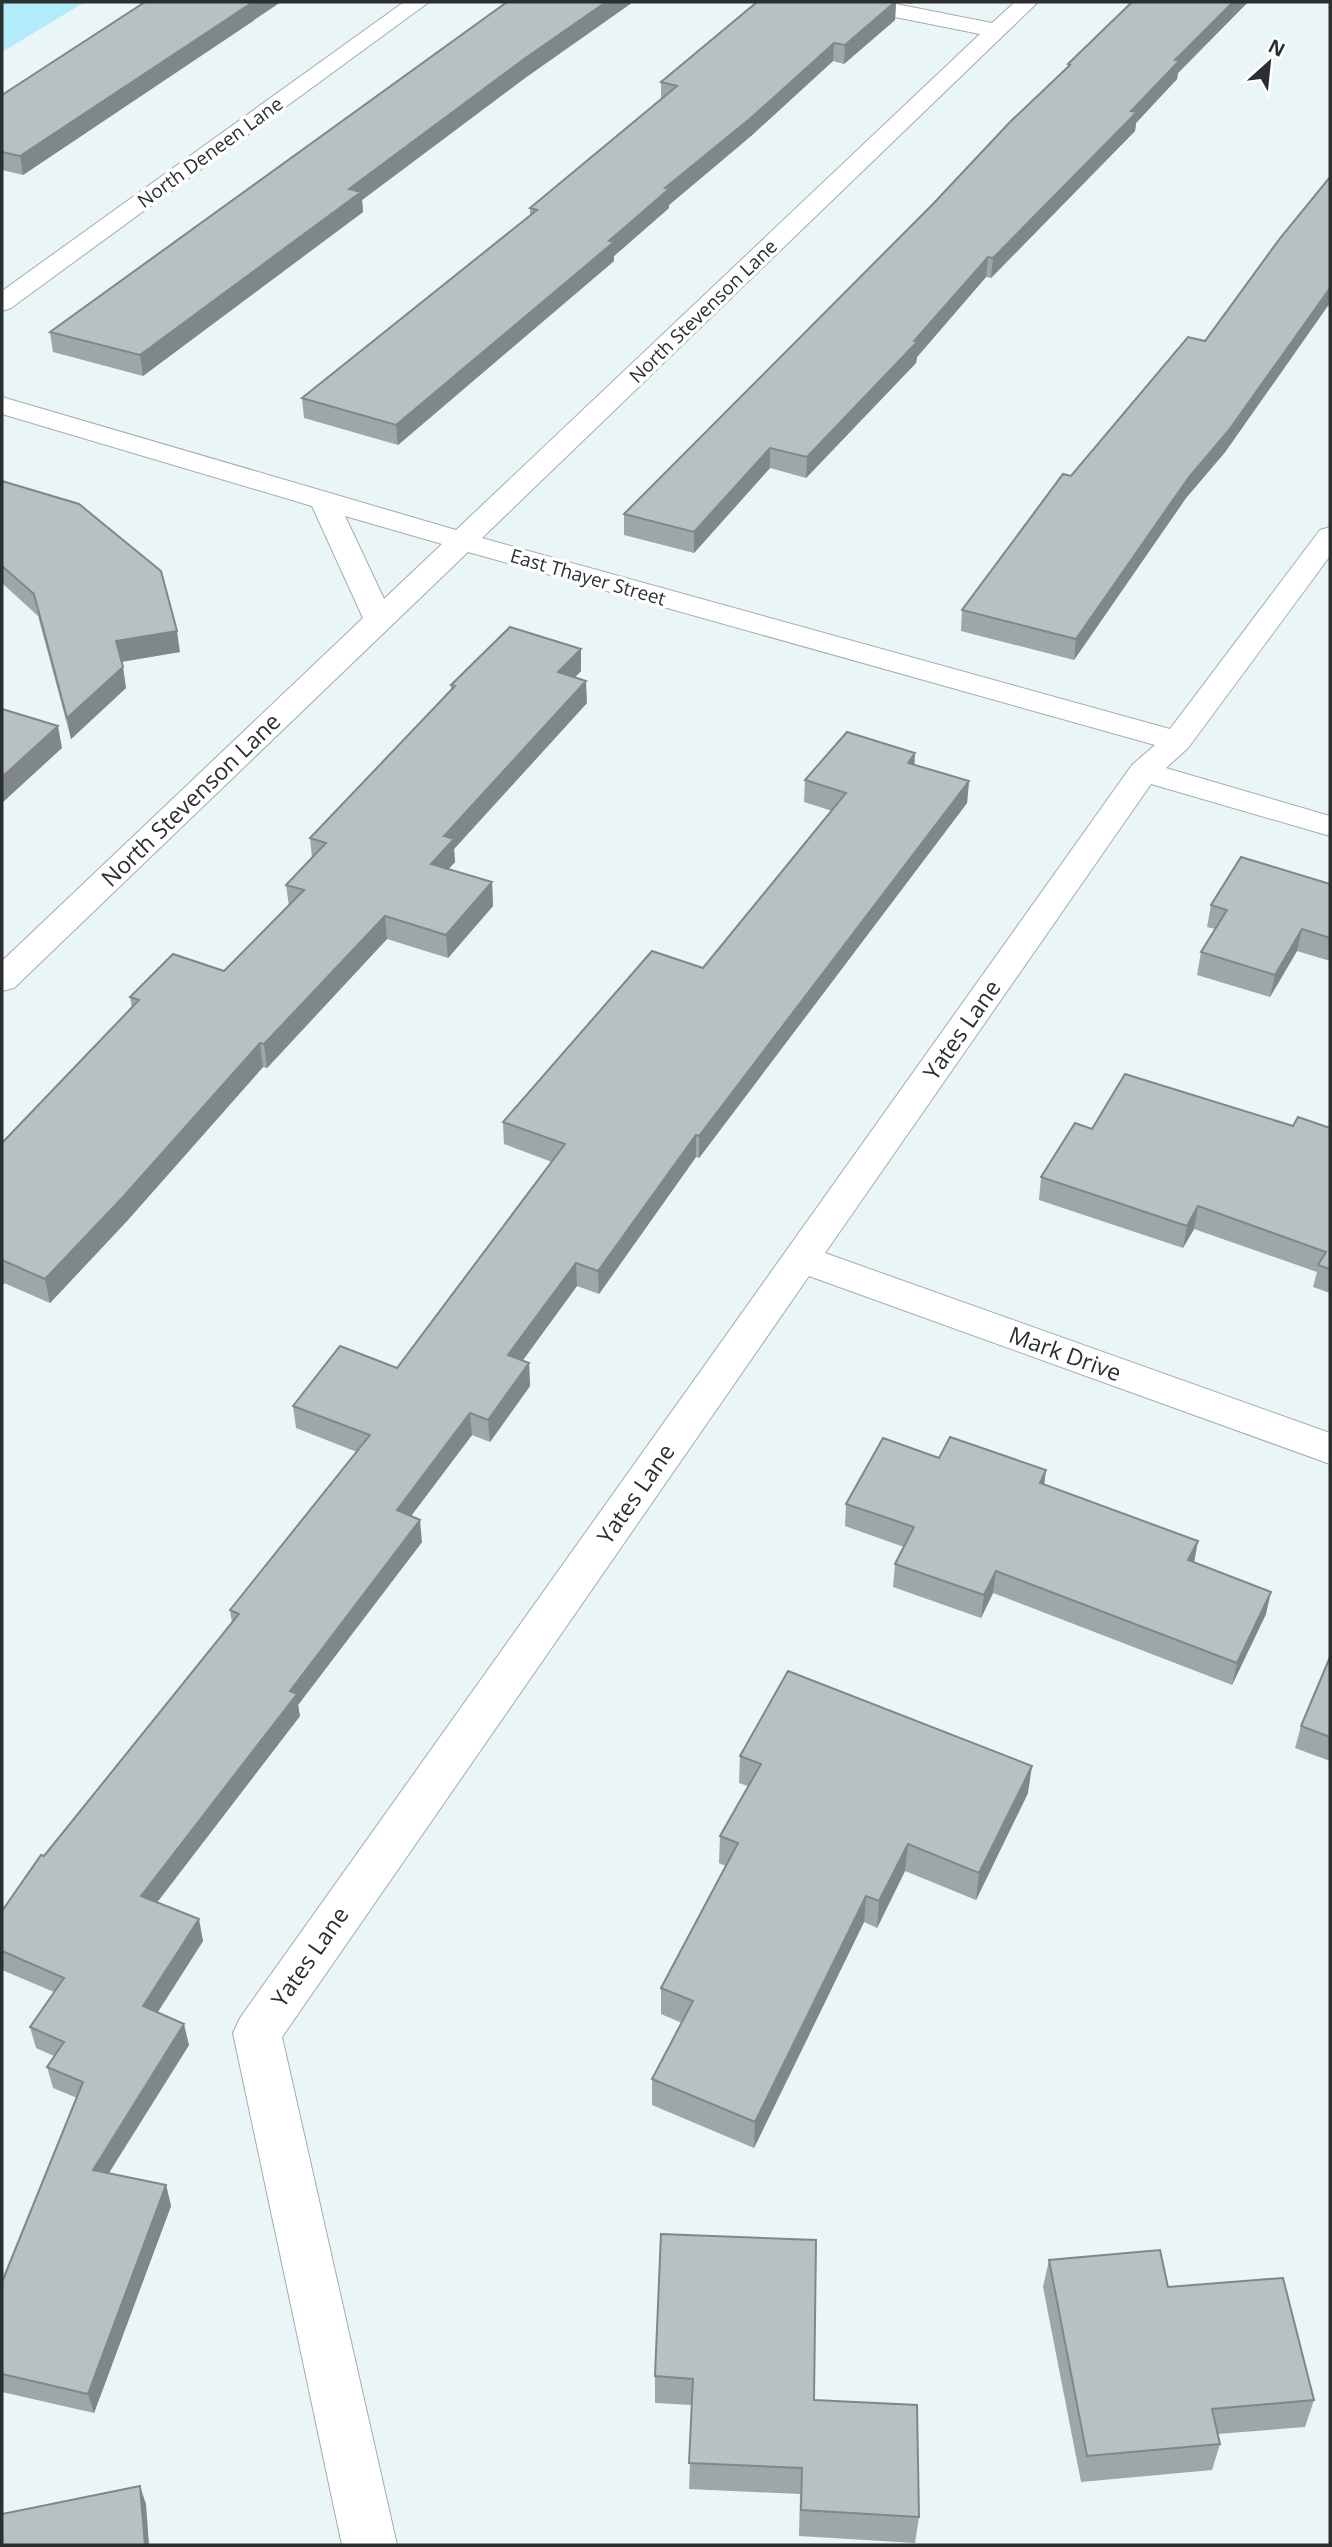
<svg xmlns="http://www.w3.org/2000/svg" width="1332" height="2547" font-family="'Open Sans',sans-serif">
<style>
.green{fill:#b2ecfa}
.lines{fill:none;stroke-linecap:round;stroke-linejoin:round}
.minor-casing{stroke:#a2adaf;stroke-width:2}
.minor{fill:#fff;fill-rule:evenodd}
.wall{fill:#9da6a9}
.shaded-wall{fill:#7f8789}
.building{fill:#b6c1c4;stroke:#7f8789;stroke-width:2}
.labels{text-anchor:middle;stroke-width:7;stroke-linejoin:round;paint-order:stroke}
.far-street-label{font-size:19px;fill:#2b2f30;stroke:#fff}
.street-label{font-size:23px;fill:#2b2f30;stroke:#fff}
</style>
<rect width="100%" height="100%" fill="#e9f5f7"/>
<path class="green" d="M2,2H85L2,52Z"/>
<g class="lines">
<defs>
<path id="minor" d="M404,2H429L11,308L2,311V291Z
M844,2H886L992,23L1015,2H1038L482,538L1170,729L1320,530L1330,527V556L1188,748L1166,768L1330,816V836L1151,784L825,1253L1330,1433V1464L809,1276L282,2037L397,2545H342L233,2033L240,2018L1132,765L1155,745L468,552L14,988L2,991V961L363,618L312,506L2,414V397L456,530L980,34L855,9ZM345,516L442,544L384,599Z"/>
</defs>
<use href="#minor" class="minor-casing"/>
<use href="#minor" class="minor"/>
</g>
<path class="wall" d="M507,2H633L525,78L362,200L363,212L143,376L53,352L50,332Z
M896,2L895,20L844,64L833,61L751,136L669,205V208L614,256V261L398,445L304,418L302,398L530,215V208L661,99V82Z
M898,2H915L912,4Z
M1132,2H1248L1178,73L1177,79L1136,123L1135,131L991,278L986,277L917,357L916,363L806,478L770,468L694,553L624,535V514L933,204L1067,67L1068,64Z
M255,20L23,175L2,170V95Z
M1226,451L1186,498L1074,660L961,631L962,610Z
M2,481L180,652L122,662L126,688L71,739L38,616L2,583Z
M581,649V671L575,677L587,703L454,849L455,862L448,869L492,882L493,906L448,958L387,939L267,1068L263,1067L127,1221L50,1303L4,1283L2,1286V1143L132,1008L130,997L224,971L289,906L286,885L312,858L310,838L451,690V685Z
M915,765L969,781L967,803L699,1158L696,1157L599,1294L577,1286L522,1361L529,1363L530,1386L490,1442L472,1435L411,1516L422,1542L298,1705L300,1716L157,1902L203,1941L158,2012L189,2045L109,2173L166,2185L171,2206L94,2413L2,2392V2282L77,2098L53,2088L47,2067L54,2056L36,2048L30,2027L54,1992L2,1970V1911L44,1856L232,1623L230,1610L357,1452L296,1428L293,1406L397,1368L552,1162L504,1144L503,1122L703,968L832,811L804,802L805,780Z
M1330,884V961L1297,951L1270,997L1197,975L1201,952L1215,929L1207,927L1211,905Z
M1293,1126L1330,1128V1293L1313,1287L1317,1272L1194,1229L1183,1248L1039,1200L1041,1177L1092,1129Z
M939,1458L1046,1470L1044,1484L1194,1562L1266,1614L1232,1685L993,1593L981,1618L893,1587L895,1564L904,1547L845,1526L846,1504Z
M1330,1657V1761L1295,1748L1301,1726Z
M740,1756L1028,1793L976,1900L905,1871L877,1928L864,1922L754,2148L652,2105V2079L682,2023L661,2014V1988L726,1866L719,1863L720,1836L748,1786L739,1783Z
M661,2234L814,2400L919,2517L915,2543L799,2536L800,2494L689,2489L692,2405L655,2403V2376Z
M1049,2260L1168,2287L1314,2400L1305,2427L1217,2434L1220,2444L1212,2470L1081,2482L1043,2287Z"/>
<path class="shaded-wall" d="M253,2H281L23,175L20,156Z
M606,2H633L525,78L362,200L363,212L143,376L140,355L349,189L524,59Z
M896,2L895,20L844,64L845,45Z
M1233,2H1248L1178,73L1177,79L1136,123L1135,131L991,278L993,258L1131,111L1175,60Z
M834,43L833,61L751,136L669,205V208L614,256V261L398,445L396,425L609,241L665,188Z
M988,257L986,277L917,357L916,363L806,478L807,457L914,341Z
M1330,288V303L1226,451L1186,498L1074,660L1076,639L1189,477Z
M770,448V468L694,553V532Z
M177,631L180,652L119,662L116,641Z
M581,649V671L558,695V672Z
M123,667L126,688L71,739L67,718Z
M586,681L587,703L454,849L455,862L432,887L431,864L444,836Z
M58,726L62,748L2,803V777Z
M915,753L914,774L908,763Z
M969,781L967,803L699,1158V1136Z
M492,882L493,906L448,958L446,935Z
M385,916L387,939L267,1068L264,1044Z
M1302,929L1297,951L1270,997L1275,975Z
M260,1043L263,1067L127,1221L50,1303L45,1279Z
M696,1135V1157L599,1294L598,1271Z
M1198,1206L1194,1229L1183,1248L1187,1226Z
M576,1263L577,1286L510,1378L508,1355Z
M2,1271L4,1283L2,1286Z
M529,1363L530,1386L490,1442L488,1420Z
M470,1413L472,1435L399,1532L397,1510Z
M1046,1470L1043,1492L1040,1483Z
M420,1520L422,1542L298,1705L300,1716L146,1917L141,1896L290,1691Z
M1198,1541L1194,1563L1188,1560Z
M996,1571L993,1593L981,1618L984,1595Z
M1271,1592L1266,1614L1232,1685L1237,1663Z
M1032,1766L1028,1793L976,1900L979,1873Z
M908,1844L905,1871L877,1928L879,1901Z
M866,1896L864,1922L754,2148L755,2122Z
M199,1919L203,1941L148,2027L143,2006Z
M184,2024L189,2045L98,2190L93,2170Z
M166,2185L171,2206L94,2413L88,2394Z
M140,2486L146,2504L149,2545H145Z"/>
<path class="building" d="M145,2H253L20,156L2,152V95Z
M507,2H606L524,59L349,189L361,192L140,355L50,332Z
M757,2H895L845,45L834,43L752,117L665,188L669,189L609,241L614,242L396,425L302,398L537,210L530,208L677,86L661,82Z
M1132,2H1233L1175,60L1179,61L1131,111L1137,112L993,258L988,257L914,341L917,342L807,457L770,448L694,532L624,514L933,204L1010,122L1070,65L1068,64Z
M1330,177V288L1229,430L1189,477L1076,639L962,610L1063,474L1071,476L1188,337L1205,341L1281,237Z
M2,481L79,504L161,571L177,631L116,641L123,667L67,718L34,594L2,566Z
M510,627L581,649L558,672L586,681L444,836L454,839L431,864L492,882L446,935L385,916L264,1044L260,1043L123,1197L45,1279L2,1260V1143L139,1000L130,997L173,954L224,971L304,890L286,885L326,843L310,838L455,686L451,685Z
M2,709L58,726L2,777Z
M847,732L915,753L908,763L969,781L699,1136L696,1135L598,1271L576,1263L508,1355L529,1363L488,1420L470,1413L397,1510L420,1520L290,1691L297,1694L141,1896L199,1919L143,2006L184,2024L93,2170L166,2185L88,2394L2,2374V2282L83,2082L47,2067L64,2042L30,2027L64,1978L2,1951V1911L41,1855L44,1856L239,1614L230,1610L370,1435L293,1406L340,1346L397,1368L565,1144L503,1122L652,951L703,968L846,793L805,780Z
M1241,857L1330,884V938L1302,929L1275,975L1201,952L1227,910L1211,905Z
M1125,1074L1293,1126L1298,1117L1330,1128V1269L1318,1265L1326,1252L1198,1206L1187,1226L1041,1177L1075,1123L1092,1129Z
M950,1437L1046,1470L1040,1483L1198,1541L1188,1560L1271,1592L1237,1663L996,1571L984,1595L895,1564L914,1527L846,1504L883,1438L939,1458Z
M1330,1657V1737L1301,1726Z
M788,1671L1032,1766L979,1873L908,1844L879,1901L866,1896L755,2122L652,2079L693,2001L661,1988L738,1843L720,1836L761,1764L740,1756Z
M661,2234L816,2240L814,2400L917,2405L919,2517L801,2510L802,2468L689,2463L693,2379L655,2376Z
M1160,2250L1168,2287L1283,2278L1314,2400L1212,2409L1220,2444L1087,2456L1049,2260Z
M140,2486L145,2545H2V2514Z"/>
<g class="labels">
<g class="far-street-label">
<text transform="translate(210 152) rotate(-36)" y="7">North Deneen Lane</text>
<text transform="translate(703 311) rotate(-44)" y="7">North Stevenson Lane</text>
<text transform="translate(588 577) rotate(16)" y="7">East Thayer Street</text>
</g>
<g class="street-label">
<text transform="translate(191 800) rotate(-44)" y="8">North Stevenson Lane</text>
<text transform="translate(962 1030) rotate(-55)" y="8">Yates Lane</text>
<text transform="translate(1065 1354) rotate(20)" y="8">Mark Drive</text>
<text transform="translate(636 1494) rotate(-55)" y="8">Yates Lane</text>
<text transform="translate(310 1957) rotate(-55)" y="8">Yates Lane</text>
</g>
</g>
<rect width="1332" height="2547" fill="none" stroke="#2b2f30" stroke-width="7"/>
<g transform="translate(1269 63) rotate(27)" stroke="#ffffff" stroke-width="5" paint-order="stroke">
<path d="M0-5L12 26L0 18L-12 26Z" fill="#2b2f30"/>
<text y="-10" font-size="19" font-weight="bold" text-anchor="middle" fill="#2b2f30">N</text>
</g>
</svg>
